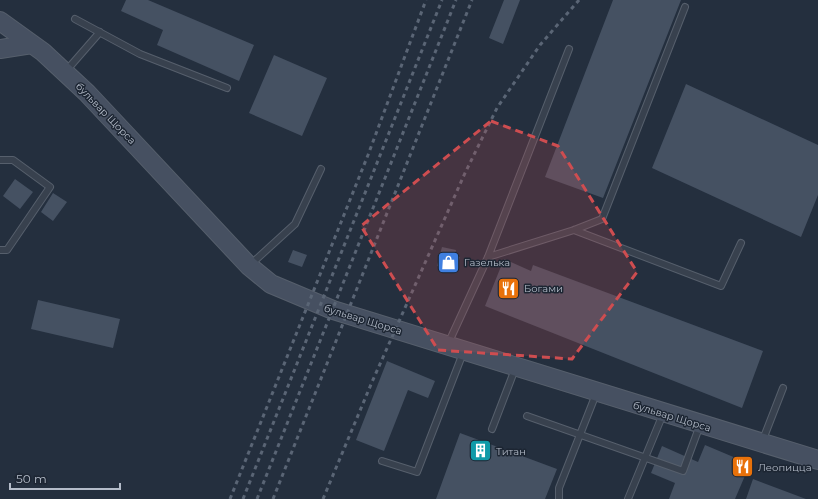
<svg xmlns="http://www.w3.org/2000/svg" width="818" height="499" font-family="Montserrat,sans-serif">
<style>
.building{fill:#455162}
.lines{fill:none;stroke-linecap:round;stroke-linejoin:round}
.service-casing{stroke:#565f6c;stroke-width:8}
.secondary-casing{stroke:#565f6c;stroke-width:20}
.service{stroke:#38414e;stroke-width:6}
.secondary{stroke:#465061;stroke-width:18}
.rail{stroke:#5a6575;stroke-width:3;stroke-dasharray:4 4;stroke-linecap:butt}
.marked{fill:#ce4d50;fill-opacity:0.2;stroke:#ce4d50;stroke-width:3;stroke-dasharray:8 5;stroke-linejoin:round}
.labels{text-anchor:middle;stroke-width:3;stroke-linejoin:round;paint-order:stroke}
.street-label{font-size:10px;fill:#b4bcc9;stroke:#1d2633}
.poi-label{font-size:10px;fill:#b4bcc9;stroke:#1d2633;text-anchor:start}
</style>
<rect width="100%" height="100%" fill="#242f3e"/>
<path class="building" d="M126,0H148L254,45L239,81L157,45L163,30L121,11Z
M504,0H520L503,44L489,38Z
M613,0H681L603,198L545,177Z
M274,55L327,78L302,136L249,113Z
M686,84L818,145V195L801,237L652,168Z
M15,179L33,192L20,209L3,196Z
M53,193L67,202L53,221L41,212Z
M442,247L456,250L455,256L460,257L456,271L437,266Z
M293,250L307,255L302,267L288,262Z
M504,259L531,271L533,265L763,351L742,408L485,306Z
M38,300L120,319L113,348L31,329Z
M387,361L435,381L428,398L408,390L384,451L356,440Z
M460,433L557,469L545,499H436Z
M705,445L750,464L735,499H669L675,483L651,473L662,446L698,462Z
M753,479L806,499H746Z"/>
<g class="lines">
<defs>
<path id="service" d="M75,19L140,54L227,88
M66,71L100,32
M0,160H13L50,187L7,250H0
M574,230L721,286L741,243
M488,257L574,230L602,219L685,7
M250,265L295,224L321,169
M448,344L488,257L569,49
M527,416L683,471L700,425
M492,429L515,369
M762,442L783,388
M382,461L417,472L463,353
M559,499V488L596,394
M628,499L663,414"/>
<path id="secondary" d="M0,21L43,52L87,93L249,266L271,284L333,310L818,460
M0,49L32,44"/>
</defs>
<use href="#service" class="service-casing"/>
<use href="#secondary" class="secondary-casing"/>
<use href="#service" class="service"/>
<use href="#secondary" class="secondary"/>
<path class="rail" d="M230,499L368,155L426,0
M243,499L442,0
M257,499L456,0
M273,499L472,0
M323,499L372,382L465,173L497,108L540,45L579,0"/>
</g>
<path class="marked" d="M491,121L558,146L637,272L572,359L438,350L361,226Z"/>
<defs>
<symbol id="shop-square" viewBox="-11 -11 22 22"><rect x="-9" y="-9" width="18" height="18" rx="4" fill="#3f7fe0" stroke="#1d2633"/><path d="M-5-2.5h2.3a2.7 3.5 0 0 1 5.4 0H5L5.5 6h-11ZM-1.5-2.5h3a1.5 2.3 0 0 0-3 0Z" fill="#fff"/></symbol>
<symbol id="restaurant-square" viewBox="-11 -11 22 22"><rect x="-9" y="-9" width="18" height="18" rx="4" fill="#e8710a" stroke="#1d2633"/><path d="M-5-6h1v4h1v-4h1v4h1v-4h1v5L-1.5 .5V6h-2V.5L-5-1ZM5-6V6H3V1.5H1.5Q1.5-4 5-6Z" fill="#fff"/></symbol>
<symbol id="building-square" viewBox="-11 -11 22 22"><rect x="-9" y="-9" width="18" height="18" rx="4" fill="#0f9aa8" stroke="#1d2633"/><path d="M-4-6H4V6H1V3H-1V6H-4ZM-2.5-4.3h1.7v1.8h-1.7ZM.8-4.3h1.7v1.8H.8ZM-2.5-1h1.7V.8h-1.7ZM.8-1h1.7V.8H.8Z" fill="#fff"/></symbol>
</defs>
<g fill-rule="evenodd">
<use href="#shop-square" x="436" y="250" width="25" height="25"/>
<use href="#restaurant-square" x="496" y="276" width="25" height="25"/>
<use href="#building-square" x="468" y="438" width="25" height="25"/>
<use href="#restaurant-square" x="730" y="454" width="25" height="25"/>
</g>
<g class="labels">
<g class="street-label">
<text transform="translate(106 113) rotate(46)" y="4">бульвар Щорса</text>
<text transform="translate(363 319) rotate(17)" y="4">бульвар Щорса</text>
<text transform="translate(672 416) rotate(17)" y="4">бульвар Щорса</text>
</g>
<g class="poi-label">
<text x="464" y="266">Газелька</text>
<text x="524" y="292">Богами</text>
<text x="496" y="455">Титан</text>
<text x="758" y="471">Леопицца</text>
</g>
</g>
<path d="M10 483v6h110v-6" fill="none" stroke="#b4bcc9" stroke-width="2"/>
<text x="16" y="483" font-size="12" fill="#b4bcc9" stroke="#1d2633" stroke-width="3" paint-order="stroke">50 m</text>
</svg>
